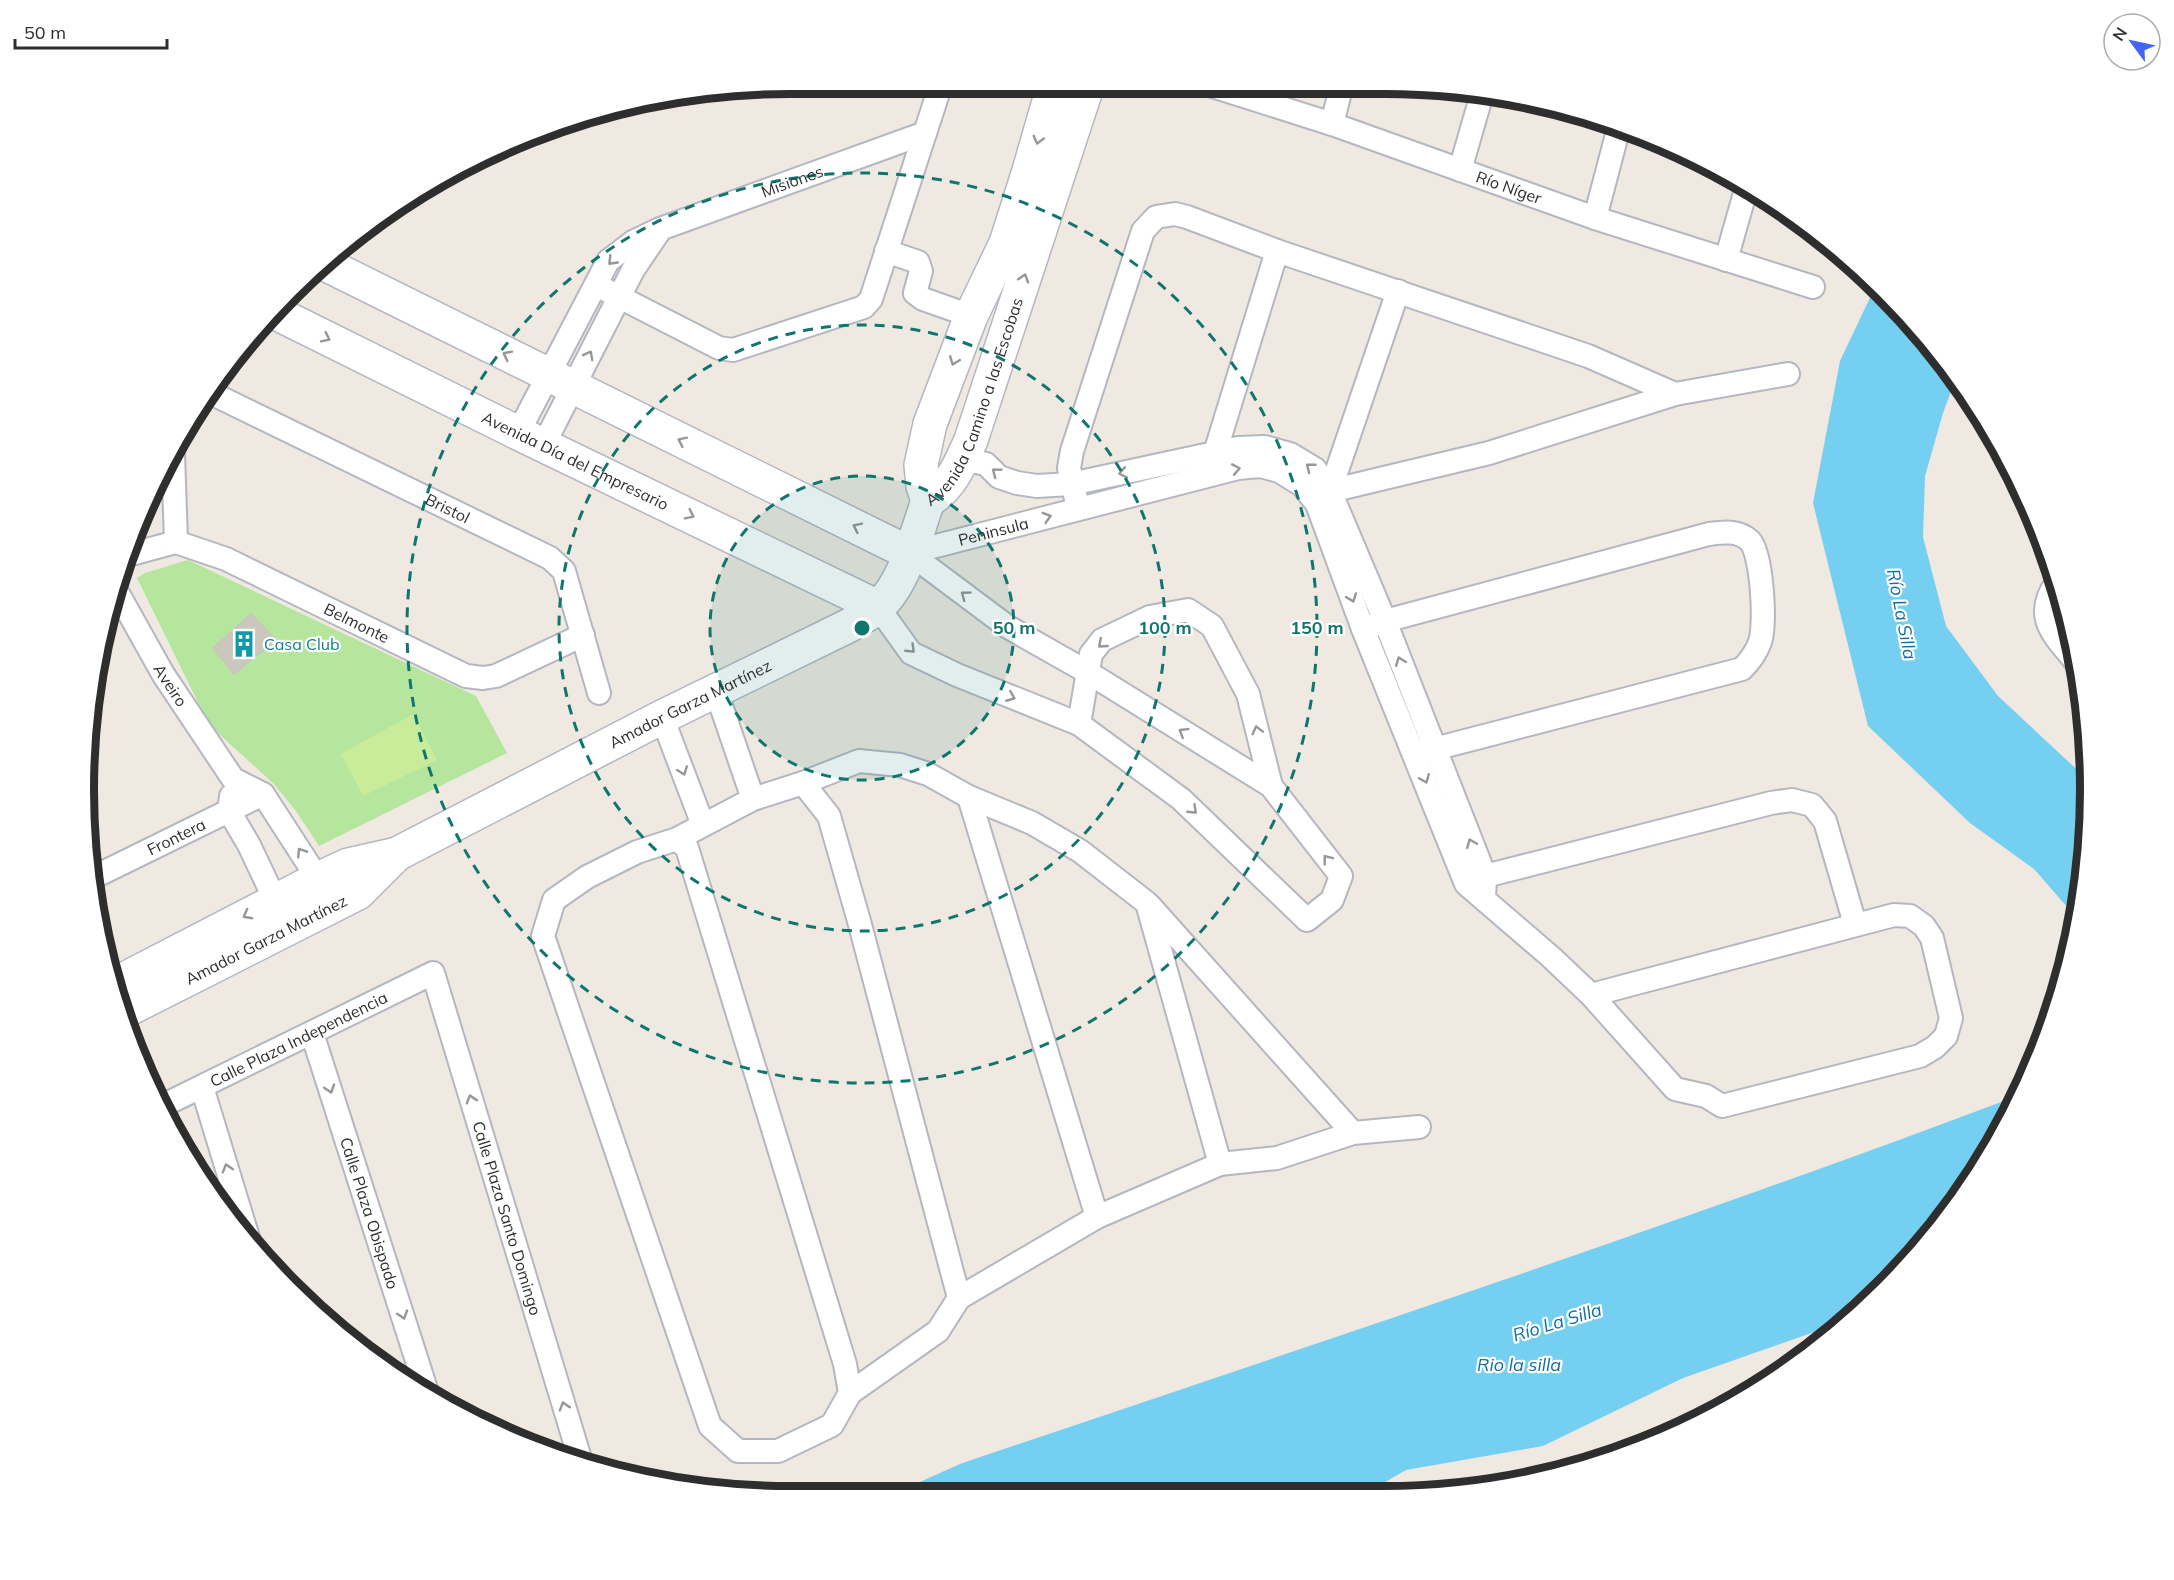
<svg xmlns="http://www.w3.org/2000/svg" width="2174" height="1580" font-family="Mulish,sans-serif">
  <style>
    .green { fill: #b6e59e }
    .pitch { fill: #c9ec9a }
    .water { fill: #75cff0 }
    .building { fill: #cbc7bf; stroke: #cbc5ba; stroke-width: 1.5 }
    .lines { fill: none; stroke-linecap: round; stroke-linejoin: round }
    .street-casing { stroke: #b4b7c1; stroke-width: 26 }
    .secondary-casing { stroke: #b4b7c1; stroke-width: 36 }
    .street { stroke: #fff; stroke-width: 22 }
    .secondary { stroke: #fff; stroke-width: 33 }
    .oneway { stroke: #969696 }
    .ring { fill: none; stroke: #0f766e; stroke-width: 3; stroke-dasharray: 10 8 }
    .labels { text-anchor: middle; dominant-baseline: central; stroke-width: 4.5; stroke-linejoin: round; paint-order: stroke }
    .street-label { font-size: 16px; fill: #2e2e2e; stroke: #fff }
    .culture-label { font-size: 16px; fill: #0d838f; stroke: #fff; text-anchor: start }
    .water-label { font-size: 18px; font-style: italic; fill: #0d6fa3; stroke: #fff }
    .rim { fill: none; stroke: #2e2e2e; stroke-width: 8 }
    .centre { fill: #0f766e; stroke: #fff; stroke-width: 3 }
    .ring-label { font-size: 18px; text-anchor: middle; font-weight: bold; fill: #0f766e; stroke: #fff; stroke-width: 4.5; stroke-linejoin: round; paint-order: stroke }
  </style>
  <rect width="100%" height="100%" fill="#efe9e1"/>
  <!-- green -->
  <polygon class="green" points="188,560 476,696 507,753 319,846 296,811 274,784 209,725 137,578 145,573"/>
  <!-- pitch -->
  <polygon class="pitch" points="413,714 437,760 363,796 341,754"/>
  <!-- water -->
  <g class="water">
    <polygon points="1876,285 1915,325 1955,381 1943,413 1925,476 1923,537 1946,626 1998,696 2087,779 2088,837 2075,916 2034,869 1970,823 1868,726 1813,503 1840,361"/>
    <path d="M2020,1095L1944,1220L1851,1319L1683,1378L1543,1446L1406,1470L1370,1491L893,1494L960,1464C1314,1344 1670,1227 2020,1095Z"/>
  </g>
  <!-- building -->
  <polygon class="building" points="251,614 276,640 234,674 213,648"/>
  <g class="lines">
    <defs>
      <g id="street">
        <path id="s1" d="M1206,84L1332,124L1595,218L1813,287"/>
        <polyline points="1332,124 1342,84"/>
        <polyline points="1460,170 1482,94"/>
        <polyline points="1595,218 1619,127"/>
        <polyline points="886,251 918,262 921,271 915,293 923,299 971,316"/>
        <polyline points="1726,260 1747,186"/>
        <polyline points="596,285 719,348 733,350 864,307 871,299 941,84"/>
        <path id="s2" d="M213,394L550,558L564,571L599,693"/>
        <path id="s3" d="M518,433L608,261L633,242L660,229L925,133"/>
        <polyline points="544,444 633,270 660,230"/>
        <polyline points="173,453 176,542"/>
        <polyline points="963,459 986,464 999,477 1017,483 1037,486 1071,484 1238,448 1265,447 1290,454 1315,469 1330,491 1385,621 1485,876 1484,899"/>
        <polyline points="1211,466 1277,251"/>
        <polyline points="1330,491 1398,291"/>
        <polyline points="1320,500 1330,491 1489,453 1675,394 1788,374"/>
        <polyline points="1078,508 1069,468 1072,451 1143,231 1156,217 1175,214 1187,217 1277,251 1588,356 1675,394"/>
        <path id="s4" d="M909,553L1238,468L1260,466L1279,471L1302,485L1317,504L1363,629L1466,884L1551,957L1591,995L1675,1089L1706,1096L1722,1106L1920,1056L1935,1047L1946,1036L1951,1018L1932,938L1924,926L1910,916L1894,915L1591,995"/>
        <path id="s5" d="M128,555L176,542L226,559L466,676L483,678L496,676L583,635"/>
        <path d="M2057,582C2032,617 2054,635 2076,662"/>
        <path id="s6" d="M115,588L163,674L233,779L263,794L318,879"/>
        <polyline points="878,607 911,653 957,675 1079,724 1181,799 1307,920 1332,900 1341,876 1271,786 1089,673 1008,627 909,553"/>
        <path d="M1363,629L1385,621L1709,534C1723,532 1739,530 1750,541C1762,554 1766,624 1760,642C1756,653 1750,661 1742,669L1415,754"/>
        <polyline points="716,691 753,799"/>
        <polyline points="662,717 703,825"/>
        <polyline points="1079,724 1091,654 1102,640 1150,617 1188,610 1212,626 1248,694 1271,786"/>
        <polyline points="803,783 859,761 900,765 928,774 969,797 1097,1217"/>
        <polyline points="231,796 229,811 249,845 275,900"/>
        <polyline points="969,797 1032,823 1080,851 1147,903 1220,1164"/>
        <polyline points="677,839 687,848 845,1364 850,1393 832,1425 778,1451 738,1451 710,1426 543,936 554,900 587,877 637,852 677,839 753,799 803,783 829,816 859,921 959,1298"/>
        <path id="s7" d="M90,879L263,794"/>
        <polyline points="1470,882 1485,876 1771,803 1792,800 1812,805 1825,821 1855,924"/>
        <polyline points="1150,906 1353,1133"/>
        <path id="s8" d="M312,1033L427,1392"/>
        <polyline points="202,1087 250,1244"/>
        <path id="s9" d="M162,1106L433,973L581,1462"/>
        <polyline points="850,1393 938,1331 959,1298 1097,1217 1220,1164 1277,1158 1353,1133 1419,1127"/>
      </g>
      <g id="secondary">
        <polyline points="327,265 909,553"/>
        <path id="s10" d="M274,312L518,433L878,607"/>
        <path id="s11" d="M928,501C951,487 960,465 971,440L1088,84"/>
        <polyline points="928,501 923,486 921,465 930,424 971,316 1006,243 1028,174 1054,84"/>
        <path id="s12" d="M117,983L318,879L348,865L397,854L662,717L850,625C859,619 870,614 878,607C905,584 916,534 928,501"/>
        <path id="s13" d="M125,1011L358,893L397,854"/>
      </g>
    </defs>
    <!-- street casing -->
    <use href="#street" class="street-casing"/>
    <!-- secondary casing -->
    <use href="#secondary" class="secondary-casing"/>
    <!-- street -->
    <use href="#street" class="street"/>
    <!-- secondary -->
    <use href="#secondary" class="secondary"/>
  </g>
  <!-- one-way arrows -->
  <defs><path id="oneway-chevron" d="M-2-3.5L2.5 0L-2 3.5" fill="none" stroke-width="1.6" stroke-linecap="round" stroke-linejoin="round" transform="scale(1.5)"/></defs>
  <g class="oneway">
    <use href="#oneway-chevron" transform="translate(1038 140) rotate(105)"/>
    <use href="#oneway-chevron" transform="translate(612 261) rotate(134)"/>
    <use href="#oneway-chevron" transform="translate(1024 278) rotate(-72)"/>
    <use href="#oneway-chevron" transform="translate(326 338) rotate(26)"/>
    <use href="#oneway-chevron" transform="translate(507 355) rotate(-153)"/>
    <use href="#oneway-chevron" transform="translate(589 355) rotate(-62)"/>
    <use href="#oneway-chevron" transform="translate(954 361) rotate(111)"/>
    <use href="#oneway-chevron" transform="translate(682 441) rotate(-154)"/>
    <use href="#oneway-chevron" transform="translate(1310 467) rotate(-142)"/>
    <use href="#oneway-chevron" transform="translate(1236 469) rotate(-11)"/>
    <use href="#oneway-chevron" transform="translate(996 472) rotate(-143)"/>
    <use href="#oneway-chevron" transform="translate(1123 473) rotate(168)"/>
    <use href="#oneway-chevron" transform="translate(690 515) rotate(26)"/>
    <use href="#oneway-chevron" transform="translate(1047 517) rotate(-16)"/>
    <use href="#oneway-chevron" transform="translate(857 527) rotate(-154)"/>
    <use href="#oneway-chevron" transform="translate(965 595) rotate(-143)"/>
    <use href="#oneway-chevron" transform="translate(1352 598) rotate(70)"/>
    <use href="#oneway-chevron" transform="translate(1102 644) rotate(139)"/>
    <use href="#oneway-chevron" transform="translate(911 649) rotate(44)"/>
    <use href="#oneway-chevron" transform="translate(1400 661) rotate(-111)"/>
    <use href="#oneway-chevron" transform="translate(1011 697) rotate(22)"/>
    <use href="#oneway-chevron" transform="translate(1257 730) rotate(-104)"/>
    <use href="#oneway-chevron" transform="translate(1183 732) rotate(-148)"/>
    <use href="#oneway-chevron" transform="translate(683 771) rotate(69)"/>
    <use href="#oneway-chevron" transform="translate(1425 779) rotate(68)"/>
    <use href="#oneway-chevron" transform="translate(1193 810) rotate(44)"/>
    <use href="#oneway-chevron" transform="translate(1471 843) rotate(-112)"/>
    <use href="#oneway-chevron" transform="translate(301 852) rotate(-123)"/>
    <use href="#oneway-chevron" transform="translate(1327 859) rotate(-128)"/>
    <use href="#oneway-chevron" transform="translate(247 915) rotate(152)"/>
    <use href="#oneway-chevron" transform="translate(330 1089) rotate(72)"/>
    <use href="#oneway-chevron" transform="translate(471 1099) rotate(-107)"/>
    <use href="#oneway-chevron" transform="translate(227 1168) rotate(-107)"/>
    <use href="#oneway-chevron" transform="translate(403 1315) rotate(72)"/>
    <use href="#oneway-chevron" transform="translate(564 1406) rotate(-107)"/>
  </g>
  <!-- distance rings -->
  <circle cx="862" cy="628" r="152" fill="#0f766e" fill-opacity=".12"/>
  <g class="ring">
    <circle cx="862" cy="628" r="152"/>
    <circle cx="862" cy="628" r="303"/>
    <circle cx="862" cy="628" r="455"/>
  </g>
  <!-- icons -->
  <defs>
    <symbol id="building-bare" viewBox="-9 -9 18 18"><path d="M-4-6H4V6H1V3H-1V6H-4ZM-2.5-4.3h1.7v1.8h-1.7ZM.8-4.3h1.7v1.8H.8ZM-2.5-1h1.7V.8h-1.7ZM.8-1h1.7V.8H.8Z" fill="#0f9aa8" stroke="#fff" stroke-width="2.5" paint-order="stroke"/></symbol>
  </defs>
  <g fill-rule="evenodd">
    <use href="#building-bare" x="225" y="625" width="38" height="38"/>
  </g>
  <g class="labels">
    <!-- street labels -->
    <g class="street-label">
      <text stroke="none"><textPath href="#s3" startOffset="396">Misiones</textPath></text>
      <text stroke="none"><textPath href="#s1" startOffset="320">Río Níger</textPath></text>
      <text stroke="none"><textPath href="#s11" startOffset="112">Avenida Camino a las Escobas</textPath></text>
      <text stroke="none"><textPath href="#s10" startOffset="336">Avenida Día del Empresario</textPath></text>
      <text stroke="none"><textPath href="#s2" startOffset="261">Bristol</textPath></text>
      <text stroke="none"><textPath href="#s4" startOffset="87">Peninsula</textPath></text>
      <text stroke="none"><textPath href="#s5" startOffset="248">Belmonte</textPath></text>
      <text stroke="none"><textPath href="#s6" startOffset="112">Aveiro</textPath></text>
      <text stroke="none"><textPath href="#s12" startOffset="639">Amador Garza Martínez</textPath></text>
      <text stroke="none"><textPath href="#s7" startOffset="96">Frontera</textPath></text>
      <text stroke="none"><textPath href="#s13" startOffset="158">Amador Garza Martínez</textPath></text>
      <text stroke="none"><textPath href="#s9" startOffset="152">Calle Plaza Independencia</textPath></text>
      <text stroke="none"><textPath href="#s8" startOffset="189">Calle Plaza Obispado</textPath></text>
      <text stroke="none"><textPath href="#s9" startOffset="558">Calle Plaza Santo Domingo</textPath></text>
    </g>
    <!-- culture labels -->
    <g class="culture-label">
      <text x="264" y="644">Casa Club</text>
    </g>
    <!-- water labels -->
    <g class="water-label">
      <text transform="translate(1902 614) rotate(79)">Río La Silla</text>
      <text transform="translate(1557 1322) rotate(-17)">Río La Silla</text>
      <text x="1519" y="1364">Rio la silla</text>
    </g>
  </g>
  <!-- crop -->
  <path d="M0 0H2174V1580H0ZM790 94H1384A696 696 0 0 1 2080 790V790A696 696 0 0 1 1384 1486H790A696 696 0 0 1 94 790V790A696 696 0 0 1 790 94Z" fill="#fff" fill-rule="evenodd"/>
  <path class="rim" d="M790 94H1384A696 696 0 0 1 2080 790V790A696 696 0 0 1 1384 1486H790A696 696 0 0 1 94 790V790A696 696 0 0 1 790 94Z"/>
  <circle cx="862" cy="628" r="9" class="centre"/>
  <g class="ring-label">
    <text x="1014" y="634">50 m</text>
    <text x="1165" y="634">100 m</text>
    <text x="1317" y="634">150 m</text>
  </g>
  <!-- north arrow -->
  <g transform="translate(2132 42) rotate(303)"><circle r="28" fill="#ffffff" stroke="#ababab" stroke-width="1.5"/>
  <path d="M0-4.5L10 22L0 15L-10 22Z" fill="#4264fb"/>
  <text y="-9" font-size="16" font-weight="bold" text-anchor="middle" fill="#2e2e2e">N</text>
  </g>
  <!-- scale -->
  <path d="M15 39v9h152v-9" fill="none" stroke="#2e2e2e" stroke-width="3"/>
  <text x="24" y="39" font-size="18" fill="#2e2e2e" stroke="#ffffff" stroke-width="4.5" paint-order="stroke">50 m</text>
</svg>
